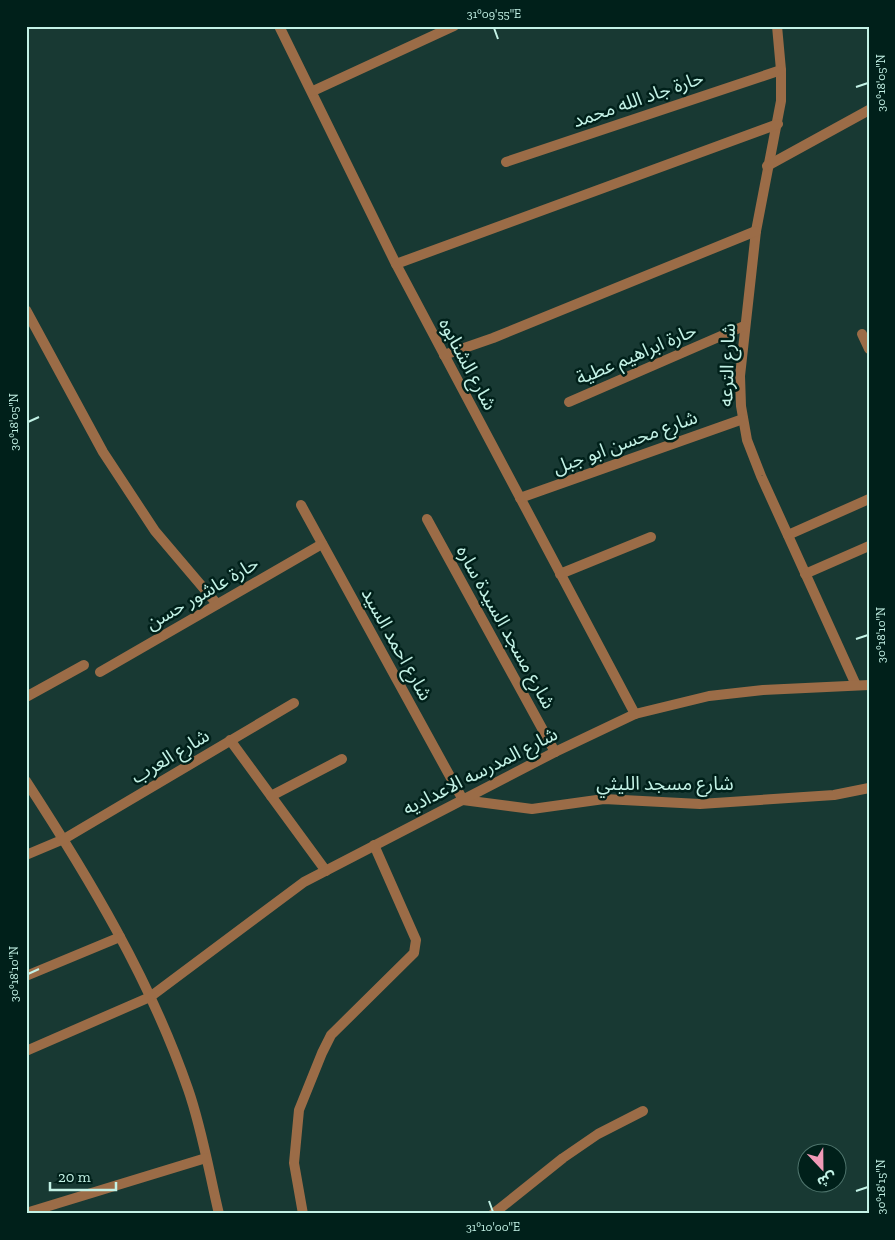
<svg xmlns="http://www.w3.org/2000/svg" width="895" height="1240" font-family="'Zilla Slab','Noto Sans Arabic',serif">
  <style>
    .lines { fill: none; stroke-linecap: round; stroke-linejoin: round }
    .street { stroke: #9b6c47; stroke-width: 10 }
    .ticks { fill: none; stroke: #c3f2e6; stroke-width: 2 }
    .labels { text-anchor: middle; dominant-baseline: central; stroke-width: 5; stroke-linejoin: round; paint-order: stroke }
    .street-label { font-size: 19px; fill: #c3f2e6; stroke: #00201a }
    .neatline { fill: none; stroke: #c3f2e6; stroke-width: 2 }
    .ticks-label { font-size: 12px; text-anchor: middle; fill: #c3f2e6 }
  </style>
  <rect width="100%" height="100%" fill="#183933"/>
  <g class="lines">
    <!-- street -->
    <g class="street">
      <polyline points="279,26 396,264 635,714"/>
      <polyline points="777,26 781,70 781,101 756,231 740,376 741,406 747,440 761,476 856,685"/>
      <polyline points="313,91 454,26"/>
      <polyline points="506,162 781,70"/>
      <polyline points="767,166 869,110"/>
      <polyline points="396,264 778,124"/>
      <polyline points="26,310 103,452 155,531 217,604"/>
      <polyline points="862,334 869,349"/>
      <polyline points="444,355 493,338 756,231"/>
      <polyline points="569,402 744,326"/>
      <polyline points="520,498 743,419"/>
      <polyline points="301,505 463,800 532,809 604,799 700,804 834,795 869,788"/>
      <polyline points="427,519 555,752"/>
      <polyline points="788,535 869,499"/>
      <polyline points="560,574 651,537"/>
      <polyline points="805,574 869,546"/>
      <polyline points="100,672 322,544"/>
      <polyline points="26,697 84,665"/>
      <polyline points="230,740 326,871"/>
      <path d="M26,781C89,878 150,979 188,1089C202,1129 209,1172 219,1214"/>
      <polyline points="271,796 342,759"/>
      <polyline points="26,855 64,839 294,703"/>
      <polyline points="26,976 120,937"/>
      <polyline points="26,1051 150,997 304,882 555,752 635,714 709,696 763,690 869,685"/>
      <polyline points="26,1213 206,1158"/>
      <polyline points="303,1214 294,1163 299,1110 322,1053 331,1035 414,953 416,940 374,845"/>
      <polyline points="493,1214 563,1158 598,1134 643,1111"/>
    </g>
  </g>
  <!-- ticks -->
  <path class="ticks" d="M494,28L498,39M856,87L868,83M28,422L39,417M856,639L868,635M28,974L39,969M856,1191L868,1187M489,1201L493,1212"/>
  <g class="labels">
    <!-- street labels -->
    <g class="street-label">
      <text transform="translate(638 99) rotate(-19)">حارة جاد الله محمد</text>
      <text transform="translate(636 354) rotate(-23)">حارة ابراهيم عطية</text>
      <text transform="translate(468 364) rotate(62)">شارع الشنابوه</text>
      <text transform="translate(727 365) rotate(-88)">شارع الترعه</text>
      <text transform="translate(625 442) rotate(-20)">شارع محسن ابو جبل</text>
      <text transform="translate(202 593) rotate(-30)">حارة عاشور حسن</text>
      <text transform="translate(506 627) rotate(61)">شارع مسجد السيدة ساره</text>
      <text transform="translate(397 644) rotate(61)">شارع احمد السيد</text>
      <text transform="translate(170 756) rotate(-31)">شارع العرب</text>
      <text transform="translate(480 771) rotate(-27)">شارع المدرسه الاعداديه</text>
      <text x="665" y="783">شارع مسجد الليثي</text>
    </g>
  </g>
  <!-- border -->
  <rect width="895" height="1240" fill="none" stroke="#00201a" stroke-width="55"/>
  <!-- north arrow -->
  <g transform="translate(822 1168) rotate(158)"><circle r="24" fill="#00201a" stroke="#4e746c"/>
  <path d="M0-4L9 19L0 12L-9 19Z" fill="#f09ab7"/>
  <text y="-8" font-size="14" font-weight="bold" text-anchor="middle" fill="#c3f2e6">ش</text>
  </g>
  <!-- scale -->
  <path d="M50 1182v8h66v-8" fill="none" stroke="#c3f2e6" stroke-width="2.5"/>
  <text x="58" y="1182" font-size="15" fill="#c3f2e6" stroke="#00201a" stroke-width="4" paint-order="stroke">20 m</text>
  <rect x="28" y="28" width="840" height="1184" class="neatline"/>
  <g class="ticks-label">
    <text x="494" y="18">31°09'55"E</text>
    <text transform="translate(881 83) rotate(-90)" y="4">30°18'05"N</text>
    <text transform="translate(14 422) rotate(-90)" y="4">30°18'05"N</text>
    <text transform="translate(881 635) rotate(-90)" y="4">30°18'10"N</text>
    <text transform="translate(14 974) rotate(-90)" y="4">30°18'10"N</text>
    <text transform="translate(881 1187) rotate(-90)" y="4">30°18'15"N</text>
    <text x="493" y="1231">31°10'00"E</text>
  </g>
</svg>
